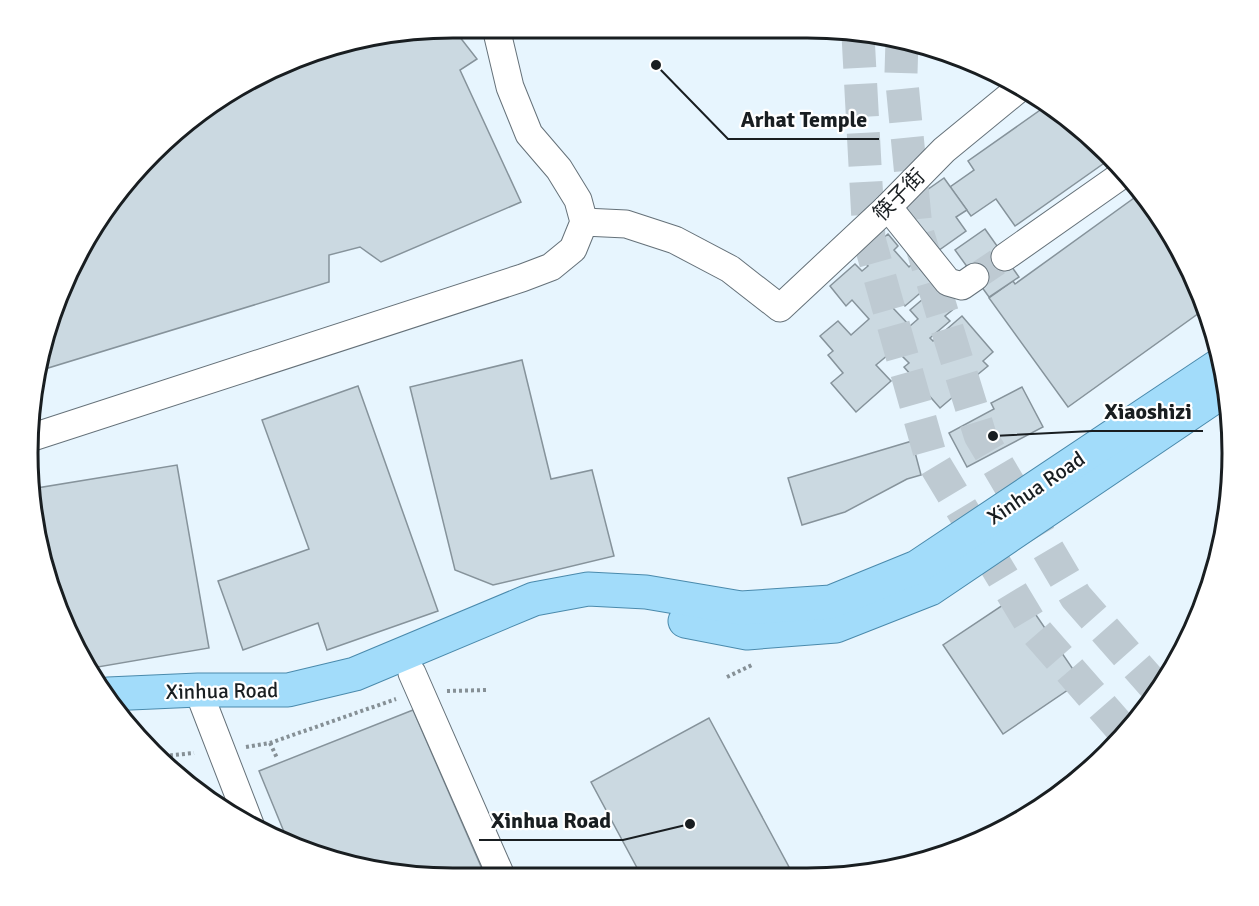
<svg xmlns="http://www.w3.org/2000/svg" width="1259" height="906" font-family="Signika,'Noto Sans SC',sans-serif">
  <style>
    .building { fill: #cbd9e1; stroke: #86939b; stroke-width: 1.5 }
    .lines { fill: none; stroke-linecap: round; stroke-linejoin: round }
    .minor-tunnel { stroke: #becad2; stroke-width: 27; stroke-dasharray: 27 14; stroke-linecap: butt }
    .major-tunnel { stroke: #becad2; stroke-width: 33; stroke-dasharray: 33 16; stroke-linecap: butt }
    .minor-casing { stroke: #657179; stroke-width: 29 }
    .major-casing { stroke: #4a8aac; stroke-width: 35 }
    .path { stroke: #869096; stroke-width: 4; stroke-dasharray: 3 3; stroke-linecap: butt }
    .minor { stroke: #fff; stroke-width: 27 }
    .major { stroke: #a2dcfa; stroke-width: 33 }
    .labels { text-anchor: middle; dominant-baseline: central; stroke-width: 4.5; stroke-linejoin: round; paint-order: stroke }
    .street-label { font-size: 21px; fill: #191e21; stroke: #fff }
    .rim { fill: none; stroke: #191e21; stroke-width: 3 }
    .leader { fill: none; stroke: #191e21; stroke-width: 2 }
    .callout-dot { fill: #191e21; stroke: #fff; stroke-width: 2 }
    .callout-label { font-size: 22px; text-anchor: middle; font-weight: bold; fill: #191e21; stroke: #fff; stroke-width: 4.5; stroke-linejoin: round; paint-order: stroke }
  </style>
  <rect width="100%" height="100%" fill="#e7f5fe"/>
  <!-- building -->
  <g class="building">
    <polygon points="452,27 477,59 460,70 521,202 381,262 360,247 329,255 329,282 35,372 71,265 132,172 217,99 342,42"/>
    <polygon points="1046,106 1110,159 1015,226 996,199 971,216 950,187 974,170 968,161"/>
    <polygon points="944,178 967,210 956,217 966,231 935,253 903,207"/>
    <polygon points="1141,193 1175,240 1206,308 1068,407 989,298 1013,281 1015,284"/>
    <polygon points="985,229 1019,277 989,297 955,250"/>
    <polygon points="888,234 898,246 894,250 909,267 914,262 932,283 905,306 901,301 893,308 910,326 918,319 910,310 937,287 955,308 945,316 950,321 930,338 933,341 962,316 993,352 983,361 988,366 971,380 967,375 962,379 967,385 940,408 904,367 909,363 895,349 876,365 891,381 856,412 831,383 843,373 828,355 833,351 820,336 838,321 851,335 869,319 852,300 846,306 830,286 855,264 862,271 868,266 861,257"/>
    <polygon points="522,360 551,479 592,470 614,556 493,585 455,570 410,387"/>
    <polygon points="358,386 438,611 327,650 318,623 243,650 218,581 309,549 262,420"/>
    <polygon points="1022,387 1043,427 967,467 949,433 994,409 991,403"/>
    <polygon points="912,441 921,475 907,479 845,512 802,525 788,478"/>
    <polygon points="177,465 209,648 92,668 60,616 33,516 31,489"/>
    <polygon points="1021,593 1081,681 1003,734 943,645"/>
    <polygon points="413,710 486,878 425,878 343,865 289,844 259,771"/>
    <polygon points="709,718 789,867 772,876 642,877 591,782"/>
    <polygon points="1107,744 1110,748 1083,776 1077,768"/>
    <polygon points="1077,768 1083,776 996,834 995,832"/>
  </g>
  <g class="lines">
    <!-- minor-tunnel -->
    <polyline class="minor-tunnel" points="975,277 1005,257"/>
    <!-- major-tunnel -->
    <g class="major-tunnel">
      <polyline points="858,35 869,239 931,458 1034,629 1125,733"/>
      <polyline points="902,40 901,73 916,228 980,435 1076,597 1158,690"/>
    </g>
    <defs>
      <g id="minor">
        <polyline points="888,207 948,282 962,286 975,277"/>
        <polyline points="584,222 626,224 675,240 730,269 780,308 888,207 944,150 1022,86"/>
        <polyline points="1005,257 1126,172"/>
        <polyline points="33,437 522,278 551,267 573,249 584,222 578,200 559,169 529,134 510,87 496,28"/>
        <polyline points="412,673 502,878"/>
        <polyline points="198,690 251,827"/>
      </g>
      <g id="major">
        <polyline points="685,621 747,633 836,626 930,589 1226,389"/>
        <polyline points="108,694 198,690 288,690 355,674 534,599 588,589 646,592 741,608 831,602 917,567 1221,364"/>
      </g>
    </defs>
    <!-- minor casing -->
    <use href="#minor" class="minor-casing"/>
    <!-- major casing -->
    <use href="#major" class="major-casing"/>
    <!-- path -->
    <g class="path">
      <polyline points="727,677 752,665"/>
      <polyline points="447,691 488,690"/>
      <polyline points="270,743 277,758"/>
      <polyline points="246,747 270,743 396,699"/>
      <polyline points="164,756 194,753"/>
    </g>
    <!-- minor -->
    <use href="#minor" class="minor"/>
    <!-- major -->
    <use href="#major" class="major"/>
  </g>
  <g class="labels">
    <!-- street labels -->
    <g class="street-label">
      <text transform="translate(899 195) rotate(-45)">筷子街</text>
      <text transform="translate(1036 488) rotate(-34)">Xinhua Road</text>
      <text transform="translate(222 691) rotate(-1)">Xinhua Road</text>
    </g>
  </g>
  <!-- crop -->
  <path d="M0 0H1259V906H0ZM453 38H807A415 415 0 0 1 1222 453V453A415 415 0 0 1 807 868H453A415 415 0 0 1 38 453V453A415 415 0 0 1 453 38Z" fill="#fff" fill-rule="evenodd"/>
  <path class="rim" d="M453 38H807A415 415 0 0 1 1222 453V453A415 415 0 0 1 807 868H453A415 415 0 0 1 38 453V453A415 415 0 0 1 453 38Z"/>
  <!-- callouts -->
  <path class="leader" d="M656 65L728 139H879M993 436L1092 431H1203M690 824L623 840H479"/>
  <g class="callout-dot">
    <circle cx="656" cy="65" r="6"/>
    <circle cx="993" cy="436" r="6"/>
    <circle cx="690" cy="824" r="6"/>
  </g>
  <g class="callout-label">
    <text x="804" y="127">Arhat Temple</text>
    <text x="1148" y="419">Xiaoshizi</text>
    <text x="551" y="828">Xinhua Road</text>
  </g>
</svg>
